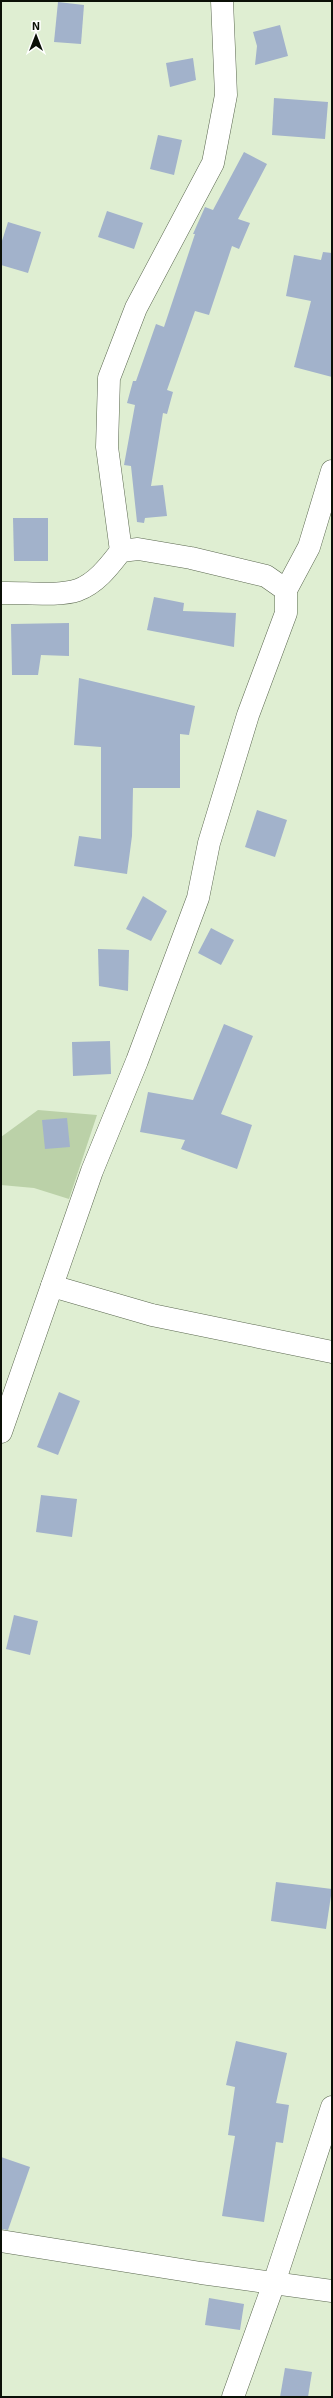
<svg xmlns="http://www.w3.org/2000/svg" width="333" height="2398" font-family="'Exo 2',sans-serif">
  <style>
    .green { fill: #bbd1a8 }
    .building { fill: #a2b2cb }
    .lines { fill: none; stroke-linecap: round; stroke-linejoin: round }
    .minor-casing { stroke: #5b6850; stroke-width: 23 }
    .minor { stroke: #fff; stroke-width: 22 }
  </style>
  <rect width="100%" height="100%" fill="#dfeed2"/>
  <!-- green -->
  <polygon class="green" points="38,1110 97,1115 69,1199 34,1188 1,1185 1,1137"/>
  <!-- building -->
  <g class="building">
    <polygon points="58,2 84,5 81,44 54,42"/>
    <polygon points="280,25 288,56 255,65 257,46 253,32"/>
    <polygon points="193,58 196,80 170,87 166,63"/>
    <polygon points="274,98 328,102 325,139 272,135"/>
    <polygon points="158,135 182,140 174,175 150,169"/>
    <polygon points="244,152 267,164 238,219 250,223 239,249 232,246 209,315 195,311 167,390 173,392 167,414 163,413 151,486 163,485 167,516 145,518 144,523 137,522 131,466 124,465 135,405 127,403 133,381 136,381 156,324 164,327 195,234 193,234 205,207 213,210"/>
    <polygon points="107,211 143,223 134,249 98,237"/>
    <polygon points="8,222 41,232 28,273 1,265 1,244"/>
    <polygon points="323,252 332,253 332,377 294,367 311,301 286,296 294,255 321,260"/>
    <polygon points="13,518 48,518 48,561 14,561"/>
    <polygon points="154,597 184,603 183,611 236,613 234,647 147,630"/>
    <polygon points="69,623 69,656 41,655 38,675 12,675 11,624"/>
    <polygon points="79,678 195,706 189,735 180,734 180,788 133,788 132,836 127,874 74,866 79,836 101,839 101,747 74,745"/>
    <polygon points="257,810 287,820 275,857 245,847"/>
    <polygon points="143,896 167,911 151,941 126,929"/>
    <polygon points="211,928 234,940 221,965 198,953"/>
    <polygon points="98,949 129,950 128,991 99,986"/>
    <polygon points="224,1024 253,1036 221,1114 252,1125 237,1169 181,1149 185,1140 140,1132 148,1092 193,1100"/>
    <polygon points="110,1041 111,1074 73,1076 72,1042"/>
    <polygon points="67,1118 70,1147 45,1149 42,1120"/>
    <polygon points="59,1392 80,1401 58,1455 37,1447"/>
    <polygon points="41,1495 77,1499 72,1537 36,1532"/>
    <polygon points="14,1615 38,1621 30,1655 6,1649"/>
    <polygon points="276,1882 332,1889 326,1929 271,1921"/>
    <polygon points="236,2041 287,2053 276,2103 289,2105 283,2143 276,2142 264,2222 222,2216 235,2136 228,2135 235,2087 226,2085"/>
    <polygon points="1,2157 30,2167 8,2230 1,2229"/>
    <polygon points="209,2298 244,2304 240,2330 205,2325"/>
    <polygon points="285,2368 312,2372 308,2397 280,2397"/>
  </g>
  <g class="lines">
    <defs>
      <g id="minor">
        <polyline points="121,551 107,447 109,378 136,308 213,163 226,95 222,1"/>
        <path d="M1,593C24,592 57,597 78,590C97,583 110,565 121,551L138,549L191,558L266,576L286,590"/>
        <polyline points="52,1286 152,1315 332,1352"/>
        <polyline points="1,1432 92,1171 137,1061 198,898 209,843 248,715 286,613 286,590 309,547 332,471"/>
        <polyline points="1,2241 201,2273 332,2291"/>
        <polyline points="233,2397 274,2283 332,2107"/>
      </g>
    </defs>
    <!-- minor casing -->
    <use href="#minor" class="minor-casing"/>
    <!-- minor -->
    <use href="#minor" class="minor"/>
  </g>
  <!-- border -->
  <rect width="333" height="2398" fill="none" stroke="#0b1007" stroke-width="4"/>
  <!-- north arrow -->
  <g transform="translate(36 36)" stroke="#ffffff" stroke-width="3" paint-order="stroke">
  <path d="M0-3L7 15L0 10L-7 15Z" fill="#0b1007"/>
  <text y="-6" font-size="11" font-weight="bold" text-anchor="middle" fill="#0b1007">N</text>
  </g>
</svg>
